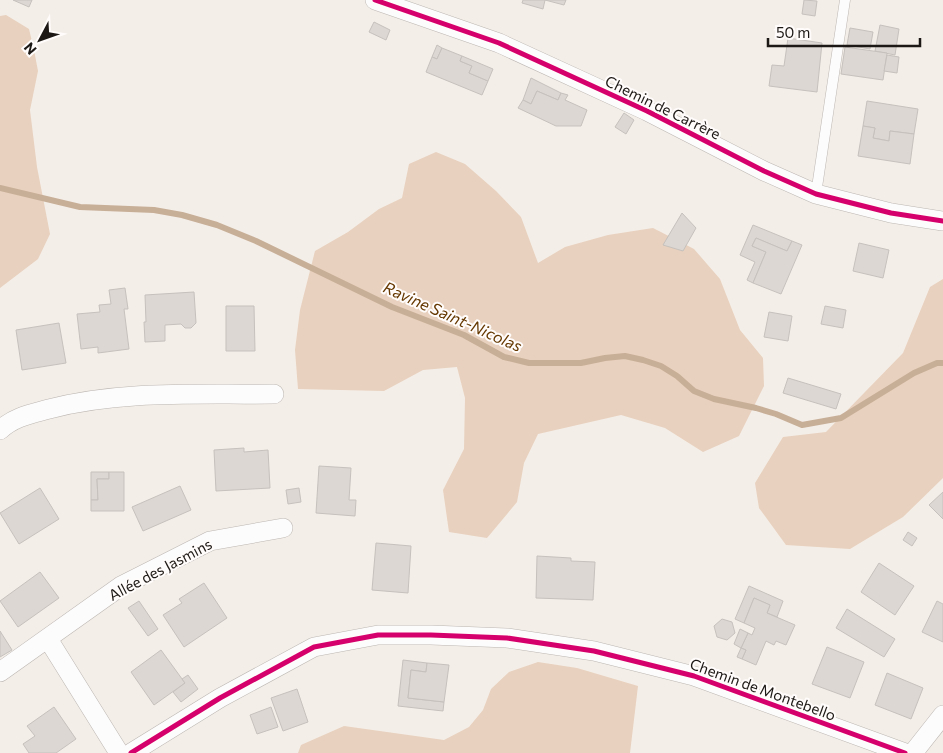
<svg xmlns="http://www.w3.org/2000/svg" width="943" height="753" font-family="Commissioner,sans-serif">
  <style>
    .forest { fill: #e8d1be }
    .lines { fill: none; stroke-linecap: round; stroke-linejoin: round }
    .stream { stroke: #c7ae97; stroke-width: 6 }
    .building { fill: #dcd7d2; stroke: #c6c1bd }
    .service-casing { stroke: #bbb6b2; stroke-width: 11 }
    .minor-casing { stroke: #bbb6b2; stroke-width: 20 }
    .service { stroke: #fdfcfc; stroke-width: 10 }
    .minor { stroke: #fdfcfc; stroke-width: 19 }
    .cycleway-casing { stroke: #fffcfb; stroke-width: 8 }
    .cycleway { stroke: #d6006c; stroke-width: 5 }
    .labels { text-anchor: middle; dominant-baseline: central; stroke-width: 4; stroke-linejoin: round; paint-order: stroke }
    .street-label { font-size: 15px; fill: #1c1815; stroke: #fffcfb }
    .water-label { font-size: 16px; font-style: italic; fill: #653800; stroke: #fffcfb }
  </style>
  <rect width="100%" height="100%" fill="#f4eee8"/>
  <!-- forest -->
  <g class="forest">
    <polygon points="6,15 29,29 34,50 38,71 30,110 37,167 50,234 38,259 0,288 0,16"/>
    <polygon points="436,152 465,164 496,191 521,217 538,263 565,247 608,235 653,228 694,249 720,279 740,330 763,358 764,386 739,436 703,452 665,428 621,415 538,434 524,463 517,502 487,538 449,532 443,490 464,449 465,398 457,367 423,370 384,391 298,389 295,350 300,310 315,251 348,232 379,209 402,198 409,164"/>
    <polygon points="943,279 943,478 903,517 850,549 786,545 759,508 755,483 783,437 826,432 903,353 930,287"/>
    <polygon points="538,662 577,668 638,686 630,753 298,753 301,745 344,726 444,740 469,727 483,710 491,689 509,672"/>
  </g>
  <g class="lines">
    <!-- stream -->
    <polyline class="stream" points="0,188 80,207 154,210 182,215 217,225 256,241 392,307 464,335 504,357 529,363 581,363 605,358 625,356 643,360 661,366 677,376 694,391 714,399 756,408 776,414 802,425 841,418 914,373 937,363 943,363"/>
  </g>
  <!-- building -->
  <g class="building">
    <polygon points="13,0 32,0 29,7"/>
    <polygon points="523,0 545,0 543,9 522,3"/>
    <polygon points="545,0 566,0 564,5"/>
    <polygon points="804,0 817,1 815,16 802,14"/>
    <polygon points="374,22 390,30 386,40 369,32"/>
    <polygon points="880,25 899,29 895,55 875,51"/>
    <polygon points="850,28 873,32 870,49 847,45"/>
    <polygon points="788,38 822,43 817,92 769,86 772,65 784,66"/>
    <polygon points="437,45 442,48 437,59 432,57"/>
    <polygon points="845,47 887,53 883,80 841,74"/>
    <polygon points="442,48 462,56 460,61 472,66 469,73 488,81 482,95 426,72 432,57 437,59"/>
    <polygon points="887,55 899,57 897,73 884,71"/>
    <polygon points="462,56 493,69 488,81 469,73 472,66 460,61"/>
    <polygon points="531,78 561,93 558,100 537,91 531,104 523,100"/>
    <polygon points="537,91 558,100 561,93 568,95 565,100 587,110 581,126 556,126 518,108 523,100 531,104"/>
    <polygon points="867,101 918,109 914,134 890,131 889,141 873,138 875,128 863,126"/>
    <polygon points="624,113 634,120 626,134 615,127"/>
    <polygon points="863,126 875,128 873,138 889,141 890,131 914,134 910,164 858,156"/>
    <polygon points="682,213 696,228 683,251 663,245"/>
    <polygon points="753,225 792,241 787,251 756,238 752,246 766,252 753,283 747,280 755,262 740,255"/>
    <polygon points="756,238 787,251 792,241 802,245 781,294 753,283 766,252 752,246"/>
    <polygon points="859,243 889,250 883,278 853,271"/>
    <polygon points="125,288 128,309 124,309 129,349 98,353 98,347 81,349 77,314 100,312 99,305 111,304 109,290"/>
    <polygon points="194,292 196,323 191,328 185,328 181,324 165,325 165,341 145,342 144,322 146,322 145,295"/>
    <polygon points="226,306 254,306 255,351 226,351"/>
    <polygon points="825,306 846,310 843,328 821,324"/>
    <polygon points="769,312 792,316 788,341 764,337"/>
    <polygon points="59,323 66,363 22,370 16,330"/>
    <polygon points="788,378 841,394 836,409 783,393"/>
    <polygon points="244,448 244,452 268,450 270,488 216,491 214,450"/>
    <polygon points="319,466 351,468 349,500 356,500 355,516 316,513"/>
    <polygon points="91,472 109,472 109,479 97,479 98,500 91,500"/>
    <polygon points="109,472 124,472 124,511 91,511 91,500 98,500 97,479 109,479"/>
    <polygon points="180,486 191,510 143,531 132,507"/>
    <polygon points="40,488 59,519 19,544 0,513"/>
    <polygon points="299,488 301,502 288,504 286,490"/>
    <polygon points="943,492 943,519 929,505"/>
    <polygon points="908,532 917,538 912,546 903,540"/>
    <polygon points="376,543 411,546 408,593 372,590"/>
    <polygon points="537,556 571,558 571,561 595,562 593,600 536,598"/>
    <polygon points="879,563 914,586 895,615 861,592"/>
    <polygon points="40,572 59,598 18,627 0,601"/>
    <polygon points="204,583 227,618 184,647 163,615 182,603 179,599"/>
    <polygon points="749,586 783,601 777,617 767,613 770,605 754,598 744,623 735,619"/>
    <polygon points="754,598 770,605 767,613 795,625 786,645 776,641 774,645 766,641 756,665 742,659 746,650 741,648 748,633 752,635 755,628 744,623"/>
    <polygon points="139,601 158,629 148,636 128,608"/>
    <polygon points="937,601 943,604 943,642 922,632"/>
    <polygon points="847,609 895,639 884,657 836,628"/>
    <polygon points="722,619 732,622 735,633 727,640 717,637 714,626"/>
    <polygon points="740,629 748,633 741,648 734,644"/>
    <polygon points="0,631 12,650 0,657"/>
    <polygon points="827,647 864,662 850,698 812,684"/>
    <polygon points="741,648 746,650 742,659 737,657"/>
    <polygon points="161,650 185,683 154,705 131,672"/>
    <polygon points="403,660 427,663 426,672 411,670 408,698 444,702 443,711 398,706"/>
    <polygon points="427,663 449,665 444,702 408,698 411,670 426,672"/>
    <polygon points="887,673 923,688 911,719 875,705"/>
    <polygon points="188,675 198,689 181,702 173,692 185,683 182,679"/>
    <polygon points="297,689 308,722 283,731 271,698"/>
    <polygon points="54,707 76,739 56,753 29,753 23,744 35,736 27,726"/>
    <polygon points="271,707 278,727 257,734 250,715"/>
  </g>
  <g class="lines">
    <defs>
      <polyline id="service" points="816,194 845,0"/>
      <g id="minor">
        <polyline points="375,0 499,43 647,111 764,171 816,194 891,213 943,221"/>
        <path d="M0,430C14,417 31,414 49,409C122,390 199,395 274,394"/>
        <polyline points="48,639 119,753"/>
        <polyline points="0,672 121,586 210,541 283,528"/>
        <polyline points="131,753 220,698 314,647 378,635 431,635 507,638 594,651 694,676 905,753"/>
        <polyline points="913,753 943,715"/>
      </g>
    </defs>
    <!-- service casing -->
    <use href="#service" class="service-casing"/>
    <!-- minor casing -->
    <use href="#minor" class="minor-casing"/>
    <!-- service -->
    <use href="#service" class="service"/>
    <!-- minor -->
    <use href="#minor" class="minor"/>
    <defs>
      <g id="cycleway">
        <polyline points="375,0 499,43 647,111 764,171 816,194 891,213 943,221"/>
        <polyline points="131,753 220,698 314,647 378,635 431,635 507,638 594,651 694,676 905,753"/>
      </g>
    </defs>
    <!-- cycleway casing -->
    <use href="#cycleway" class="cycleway-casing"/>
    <!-- cycleway -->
    <use href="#cycleway" class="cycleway"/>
  </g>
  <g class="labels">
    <!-- street labels -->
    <g class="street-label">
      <text transform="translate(663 107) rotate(26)">Chemin de Carrère</text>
      <text transform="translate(160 569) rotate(-28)">Allée des Jasmins</text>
      <text transform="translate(763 689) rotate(20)">Chemin de Montebello</text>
    </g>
    <!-- water labels -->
    <g class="water-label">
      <text transform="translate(453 316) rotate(24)">Ravine Saint-Nicolas</text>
    </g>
  </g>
  <!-- north arrow -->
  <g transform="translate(40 40) rotate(229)" stroke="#fffcfb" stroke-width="4" paint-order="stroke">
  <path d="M0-4L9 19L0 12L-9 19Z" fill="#1c1815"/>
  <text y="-8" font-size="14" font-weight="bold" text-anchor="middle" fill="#1c1815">N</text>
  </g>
  <!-- scale -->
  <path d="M768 38v8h152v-8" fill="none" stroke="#1c1815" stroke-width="2.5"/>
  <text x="776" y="38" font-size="15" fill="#1c1815" stroke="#fffcfb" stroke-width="4" paint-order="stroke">50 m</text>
</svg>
